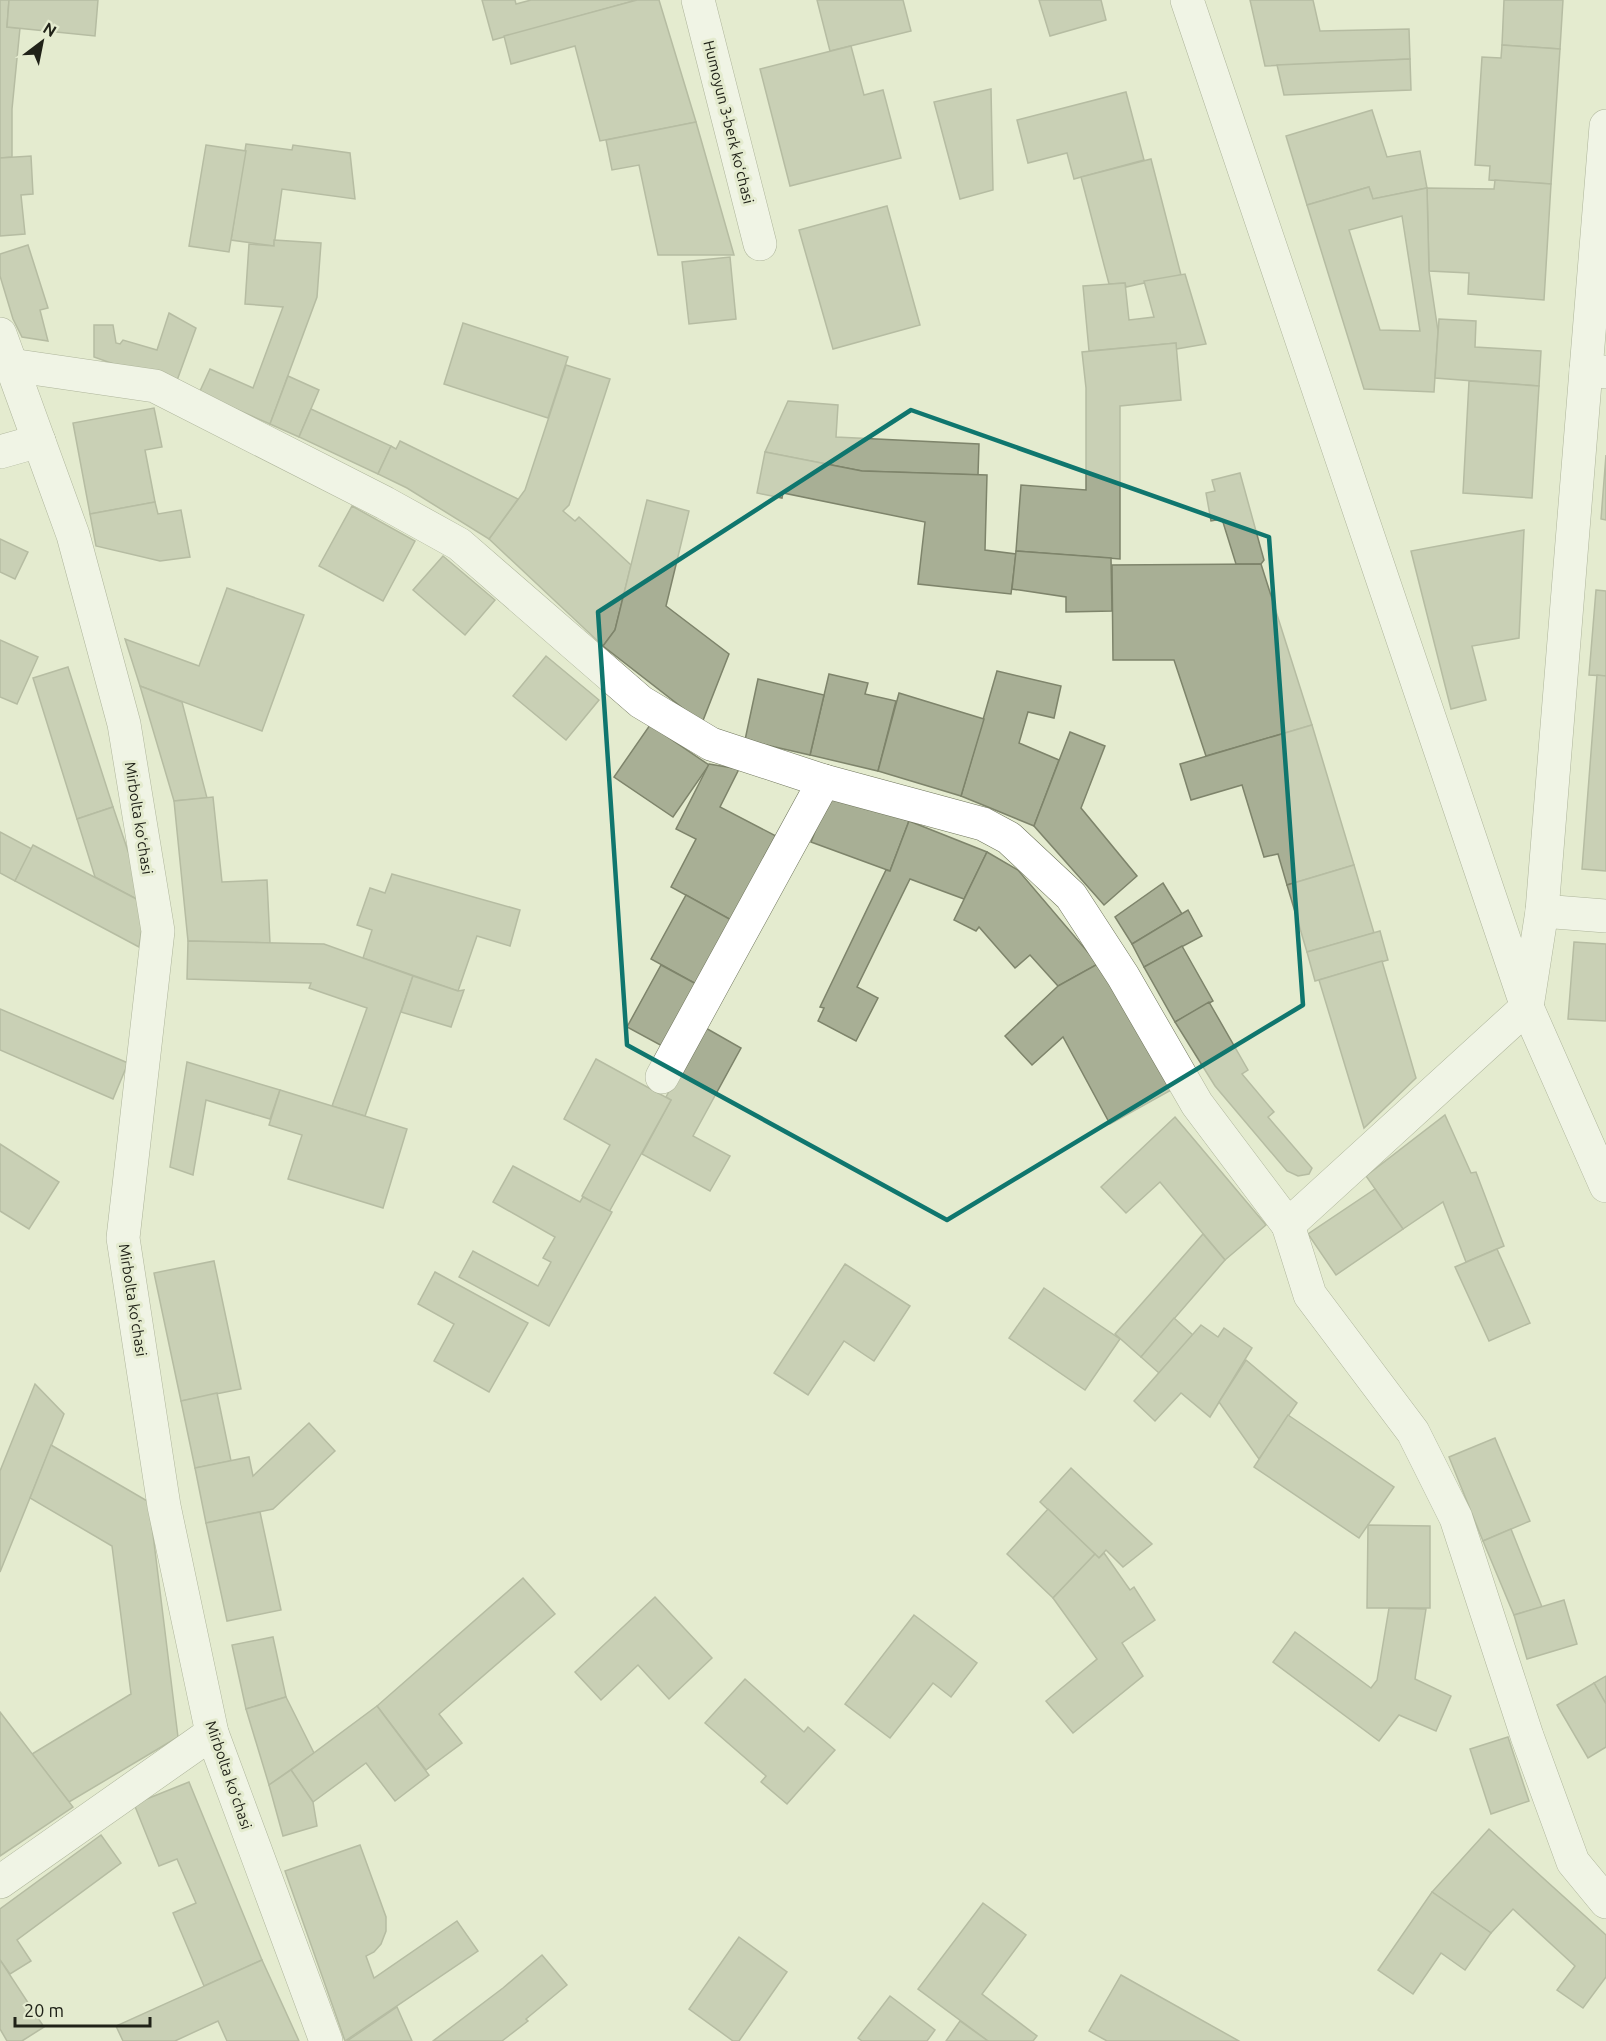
<svg xmlns="http://www.w3.org/2000/svg" width="1606" height="2041" font-family="Ubuntu,sans-serif">
  <style>
    .building { fill: #a8af95; stroke: #7e846b; stroke-width: 1.5; fill-rule: evenodd }
    .lines { fill: none; stroke-linecap: round; stroke-linejoin: round }
    .minor-casing { stroke: #6e745b; stroke-width: 34 }
    .minor { stroke: #fff; stroke-width: 33 }
    .marked { fill: none; stroke: #0f766e; stroke-width: 4.5; stroke-linejoin: round }
    .labels { text-anchor: middle; dominant-baseline: central; stroke-width: 6; stroke-linejoin: round; paint-order: stroke }
    .street-label { font-size: 15px; fill: #202218; stroke: #e4ebcf }
  </style>
  <rect width="100%" height="100%" fill="#e4ebcf"/>
  <!-- building -->
  <g class="building">
    <polygon points="0,0 9,0 7,27 20,28 12,109 12,157 0,158"/>
    <polygon points="9,0 98,0 95,36 7,27"/>
    <polygon points="482,0 515,0 516,4 531,0 637,0 493,40"/>
    <polygon points="637,0 659,0 696,122 600,141 575,46 511,64 504,36"/>
    <polygon points="817,0 903,0 911,31 830,51"/>
    <polygon points="1039,0 1101,0 1106,20 1050,36"/>
    <polygon points="1250,0 1313,0 1320,31 1409,29 1410,59 1265,66"/>
    <polygon points="1504,0 1563,0 1560,49 1502,45"/>
    <polygon points="1502,45 1560,49 1551,184 1489,180 1490,166 1475,165 1482,57 1501,58"/>
    <polygon points="851,46 864,95 883,90 901,158 790,186 760,69"/>
    <polygon points="1410,59 1411,90 1284,95 1277,65"/>
    <polygon points="991,89 993,190 960,199 934,102"/>
    <polygon points="1126,92 1144,160 1074,179 1067,153 1028,163 1017,120"/>
    <polygon points="1372,110 1387,157 1420,151 1427,188 1373,199 1369,187 1307,205 1286,136"/>
    <polygon points="696,122 734,255 658,255 639,165 612,170 606,140"/>
    <polygon points="246,144 292,150 293,145 350,153 355,199 282,189 274,246 231,240"/>
    <polygon points="206,145 246,151 229,252 189,246"/>
    <polygon points="31,156 33,194 21,195 25,234 0,236 0,158"/>
    <polygon points="1151,159 1181,275 1126,287 1125,283 1109,284 1081,177"/>
    <polygon points="1495,180 1551,184 1544,300 1468,294 1469,273 1429,271 1427,188 1494,189"/>
    <path d="M1369,187L1373,199L1427,188L1429,271L1438,331L1434,392L1364,389L1307,205ZM1402,216L1420,331L1380,330L1349,230Z"/>
    <polygon points="887,206 920,325 833,349 799,230"/>
    <polygon points="274,240 321,243 317,297 270,424 199,393 210,369 253,388 283,307 245,304 249,244 274,246"/>
    <polygon points="28,245 48,308 40,310 48,341 22,337 13,319 0,276 0,254"/>
    <polygon points="730,257 736,319 689,324 682,262"/>
    <polygon points="1185,274 1206,344 1176,349 1176,343 1089,351 1083,286 1125,283 1129,320 1154,317 1144,281"/>
    <polygon points="169,313 196,328 175,386 94,357 94,325 113,325 116,343 120,344 123,340 157,350"/>
    <polygon points="1439,319 1476,321 1475,347 1541,351 1539,386 1435,378"/>
    <polygon points="463,323 568,357 548,418 444,384"/>
    <polygon points="1176,343 1181,400 1120,406 1120,559 1016,551 1021,485 1086,490 1086,388 1082,352"/>
    <polygon points="566,365 610,379 569,505 563,511 575,521 579,517 631,565 615,630 603,646 489,539 525,490"/>
    <polygon points="288,376 319,390 299,437 270,424"/>
    <polygon points="1469,381 1539,386 1532,498 1463,493"/>
    <polygon points="788,401 838,405 836,437 979,444 978,475 862,471 765,452"/>
    <polygon points="154,408 162,447 145,450 155,502 90,514 73,423"/>
    <polygon points="311,409 391,446 378,474 299,437"/>
    <polygon points="400,441 518,499 489,539 407,488 378,474 391,446 396,449"/>
    <polygon points="765,452 862,471 987,475 985,550 1016,554 1011,594 918,584 925,522 783,493 782,498 757,493"/>
    <polygon points="1606,455 1606,520 1601,519"/>
    <polygon points="1240,473 1264,560 1261,564 1236,564 1222,519 1211,521 1206,493 1215,491 1212,480"/>
    <polygon points="647,500 689,511 666,606 729,654 702,723 603,646 615,630"/>
    <polygon points="155,502 158,514 181,510 190,557 160,561 96,546 90,514"/>
    <polygon points="352,506 415,541 383,601 319,566"/>
    <polygon points="1524,530 1519,638 1472,646 1486,700 1451,709 1411,551"/>
    <polygon points="0,539 28,552 15,579 0,572"/>
    <polygon points="1016,551 1111,558 1112,611 1066,612 1066,597 1012,589"/>
    <polygon points="443,556 495,600 465,635 413,590"/>
    <polygon points="1261,564 1312,725 1206,756 1174,660 1113,660 1112,565"/>
    <polygon points="227,588 304,615 262,731 140,686 125,639 199,666"/>
    <polygon points="1596,590 1606,591 1606,676 1589,675"/>
    <polygon points="0,640 38,657 17,704 0,697"/>
    <polygon points="546,656 599,700 566,740 513,696"/>
    <polygon points="68,667 113,807 77,819 33,678"/>
    <polygon points="997,671 1061,686 1054,718 1028,712 1019,743 1059,760 1034,826 961,796"/>
    <polygon points="829,674 868,683 865,694 896,701 878,771 810,755"/>
    <polygon points="1597,675 1606,676 1606,871 1582,869"/>
    <polygon points="758,679 824,695 810,755 745,740"/>
    <polygon points="140,686 182,702 207,798 174,801"/>
    <polygon points="899,693 984,719 961,796 878,771"/>
    <polygon points="650,725 709,765 673,817 614,777"/>
    <polygon points="1312,725 1354,865 1287,885 1278,854 1264,857 1242,785 1191,800 1180,764"/>
    <polygon points="1070,732 1105,746 1081,808 1137,876 1104,905 1034,826"/>
    <polygon points="709,764 739,769 720,807 776,836 733,921 671,887 696,839 676,829"/>
    <polygon points="830,792 909,821 890,871 811,842"/>
    <polygon points="213,797 222,882 267,880 270,943 188,941 174,801"/>
    <polygon points="113,807 146,904 95,877 77,819"/>
    <polygon points="909,821 987,852 964,899 910,879 857,987 878,998 856,1041 818,1021 824,1008 820,1007 886,870 890,871"/>
    <polygon points="0,832 32,849 15,881 0,873"/>
    <polygon points="33,845 146,904 139,947 15,881"/>
    <polygon points="987,852 1018,870 1098,964 1058,986 1030,955 1015,968 979,927 976,931 954,920"/>
    <polygon points="1354,865 1374,933 1307,952 1287,885"/>
    <polygon points="392,874 520,910 510,946 477,936 458,991 363,958 372,930 357,925 370,888 385,893"/>
    <polygon points="1163,883 1182,914 1132,944 1115,917"/>
    <polygon points="686,895 733,921 698,985 651,959"/>
    <polygon points="1188,910 1202,936 1144,967 1132,944"/>
    <polygon points="1380,931 1388,960 1315,981 1307,952"/>
    <polygon points="188,941 324,944 413,976 365,1116 332,1106 367,1008 309,988 311,983 187,979"/>
    <polygon points="1574,942 1606,944 1606,1021 1568,1019"/>
    <polygon points="1182,946 1213,1001 1175,1022 1144,967"/>
    <polygon points="1103,961 1173,1089 1110,1124 1063,1037 1032,1065 1005,1036 1058,986"/>
    <polygon points="1382,961 1416,1078 1364,1128 1319,980"/>
    <polygon points="661,965 698,985 664,1047 627,1027"/>
    <polygon points="413,976 458,991 464,990 451,1027 401,1012"/>
    <polygon points="1209,1002 1248,1070 1242,1074 1274,1112 1268,1117 1312,1168 1309,1174 1298,1176 1287,1171 1215,1086 1175,1022"/>
    <polygon points="0,1009 128,1063 113,1099 0,1050"/>
    <polygon points="704,1027 741,1048 693,1136 730,1156 710,1191 642,1154 671,1100 666,1097"/>
    <polygon points="596,1059 671,1100 609,1212 582,1196 610,1145 564,1119"/>
    <polygon points="187,1062 280,1090 270,1119 206,1100 193,1175 170,1167"/>
    <polygon points="280,1090 407,1129 383,1208 288,1179 302,1135 269,1125"/>
    <polygon points="1445,1115 1471,1173 1476,1172 1504,1246 1466,1262 1443,1202 1403,1229 1366,1176"/>
    <polygon points="1175,1117 1266,1225 1225,1260 1160,1182 1126,1213 1101,1187"/>
    <polygon points="0,1144 59,1182 29,1229 0,1211"/>
    <polygon points="513,1166 580,1202 583,1197 612,1212 549,1326 459,1277 473,1251 538,1286 551,1262 543,1258 555,1237 493,1202"/>
    <polygon points="1375,1189 1403,1229 1336,1275 1308,1234"/>
    <polygon points="1203,1234 1225,1260 1141,1357 1115,1334"/>
    <polygon points="1497,1249 1530,1323 1489,1341 1455,1267"/>
    <polygon points="214,1261 241,1389 181,1401 154,1273"/>
    <polygon points="845,1264 910,1306 874,1361 844,1341 808,1395 774,1373"/>
    <polygon points="435,1272 528,1323 489,1392 434,1361 454,1324 418,1304"/>
    <polygon points="1044,1288 1120,1339 1085,1390 1009,1338"/>
    <polygon points="1174,1318 1193,1335 1159,1373 1141,1357"/>
    <polygon points="1201,1325 1218,1337 1224,1328 1252,1348 1210,1417 1181,1393 1155,1421 1134,1401"/>
    <polygon points="1246,1360 1297,1403 1259,1459 1219,1402"/>
    <polygon points="35,1384 64,1414 0,1572 0,1471"/>
    <polygon points="217,1393 231,1461 195,1468 181,1401"/>
    <polygon points="1288,1415 1394,1487 1359,1538 1254,1467"/>
    <polygon points="309,1423 335,1451 273,1509 206,1523 195,1468 249,1457 253,1476"/>
    <polygon points="1495,1438 1530,1521 1483,1541 1449,1457"/>
    <polygon points="51,1445 149,1502 178,1737 69,1802 32,1754 131,1694 112,1546 30,1498"/>
    <polygon points="1071,1468 1152,1544 1123,1567 1106,1550 1099,1558 1040,1502"/>
    <polygon points="1048,1509 1095,1554 1053,1598 1007,1554"/>
    <polygon points="260,1512 281,1610 227,1621 206,1523"/>
    <polygon points="1368,1525 1430,1526 1430,1608 1367,1608"/>
    <polygon points="1511,1529 1542,1607 1514,1615 1483,1541"/>
    <polygon points="1104,1553 1130,1590 1134,1587 1155,1620 1122,1643 1143,1676 1073,1733 1046,1701 1097,1659 1053,1598 1095,1554 1099,1558"/>
    <polygon points="523,1578 555,1614 439,1714 462,1743 426,1770 377,1706"/>
    <polygon points="655,1597 712,1658 669,1699 638,1665 601,1700 575,1672"/>
    <polygon points="1564,1600 1577,1644 1527,1659 1514,1615"/>
    <polygon points="1389,1608 1426,1609 1415,1679 1451,1696 1436,1731 1399,1715 1379,1741 1273,1662 1295,1632 1371,1688 1377,1680"/>
    <polygon points="914,1615 977,1663 951,1697 933,1683 890,1738 845,1704"/>
    <polygon points="273,1637 286,1697 246,1709 232,1645"/>
    <polygon points="1606,1676 1606,1704 1594,1683"/>
    <polygon points="745,1679 804,1732 808,1727 835,1750 787,1804 761,1782 766,1776 705,1723"/>
    <polygon points="1594,1683 1606,1704 1606,1747 1588,1758 1557,1705"/>
    <polygon points="286,1697 314,1753 269,1785 246,1709"/>
    <polygon points="377,1706 429,1775 395,1801 366,1763 313,1802 291,1770"/>
    <polygon points="0,1712 73,1807 0,1856"/>
    <polygon points="1508,1737 1529,1801 1491,1814 1470,1749"/>
    <polygon points="291,1770 313,1802 317,1826 283,1836 269,1785"/>
    <polygon points="189,1782 262,1960 204,1986 173,1913 196,1903 177,1859 159,1866 134,1804"/>
    <polygon points="1489,1829 1606,1935 1606,1977 1583,2008 1557,1990 1575,1966 1513,1909 1491,1933 1432,1892"/>
    <polygon points="101,1835 121,1863 17,1940 31,1961 10,1974 0,1960 0,1909"/>
    <polygon points="360,1845 386,1917 386,1931 381,1944 374,1952 366,1956 374,1978 457,1921 478,1951 345,2041 285,1871"/>
    <polygon points="1432,1892 1491,1933 1465,1970 1441,1953 1413,1994 1378,1970"/>
    <polygon points="983,1903 1026,1935 982,1994 1037,2036 1033,2041 988,2041 918,1989"/>
    <polygon points="739,1937 787,1972 739,2041 733,2041 689,2009"/>
    <polygon points="542,1955 567,1985 526,2019 528,2021 502,2041 433,2041 503,1988"/>
    <polygon points="0,1960 44,2027 22,2041 7,2041 0,2029"/>
    <polygon points="262,1960 299,2041 227,2041 218,2021 175,2041 123,2041 116,2026"/>
    <polygon points="1121,1975 1239,2041 1107,2041 1089,2031"/>
    <polygon points="890,1996 935,2030 927,2041 862,2041 858,2038"/>
    <polygon points="397,2007 412,2041 347,2041"/>
    <polygon points="960,2021 988,2041 946,2041"/>
  </g>
  <g class="lines">
    <defs>
      <g id="minor">
        <polyline points="698,0 760,244"/>
        <polyline points="1187,0 1527,1007 1606,1186"/>
        <polyline points="1606,126 1586,370 1606,372"/>
        <polyline points="0,334 73,535 124,724 158,931 123,1238 164,1506 212,1733 326,2041"/>
        <polyline points="11,365 155,386 385,503 459,544 641,702 711,744 824,781 983,824 1009,838 1071,896 1123,976 1197,1104 1288,1225 1527,1007 1542,911 1586,370"/>
        <polyline points="0,452 39,441"/>
        <polyline points="1542,911 1606,916"/>
        <polyline points="662,1077 824,781"/>
        <polyline points="1288,1225 1310,1295 1413,1432 1456,1518 1527,1736 1573,1862 1606,1902"/>
        <polyline points="0,1882 212,1733"/>
      </g>
    </defs>
    <!-- minor casing -->
    <use href="#minor" class="minor-casing"/>
    <!-- minor -->
    <use href="#minor" class="minor"/>
  </g>
  <!-- marked area -->
  <path d="M0 0H1606V2041H0ZM911,410L1269,537L1303,1005L947,1220L627,1045L598,612Z" fill="#e4ebcf" fill-opacity=".55" fill-rule="evenodd"/>
  <path class="marked" d="M911,410L1269,537L1303,1005L947,1220L627,1045L598,612Z"/>
  <g class="labels">
    <!-- street labels -->
    <g class="street-label">
      <text transform="translate(729 122) rotate(76)">Humoyun 3-berk koʻchasi</text>
      <text transform="translate(139 818) rotate(81)">Mirbolta koʻchasi</text>
      <text transform="translate(133 1300) rotate(81)">Mirbolta koʻchasi</text>
      <text transform="translate(229 1775) rotate(71)">Mirbolta koʻchasi</text>
    </g>
  </g>
  <!-- north arrow -->
  <g transform="translate(42 42) rotate(32)" stroke="#e4ebcf" stroke-width="4.5" paint-order="stroke">
  <path d="M0-4.5L10 22L0 15L-10 22Z" fill="#202218"/>
  <text y="-9" font-size="16" font-weight="bold" text-anchor="middle" fill="#202218">N</text>
  </g>
  <!-- scale -->
  <path d="M15 2017v9h135v-9" fill="none" stroke="#202218" stroke-width="3"/>
  <text x="24" y="2017" font-size="18" fill="#202218" stroke="#e4ebcf" stroke-width="4.5" paint-order="stroke">20 m</text>
</svg>
